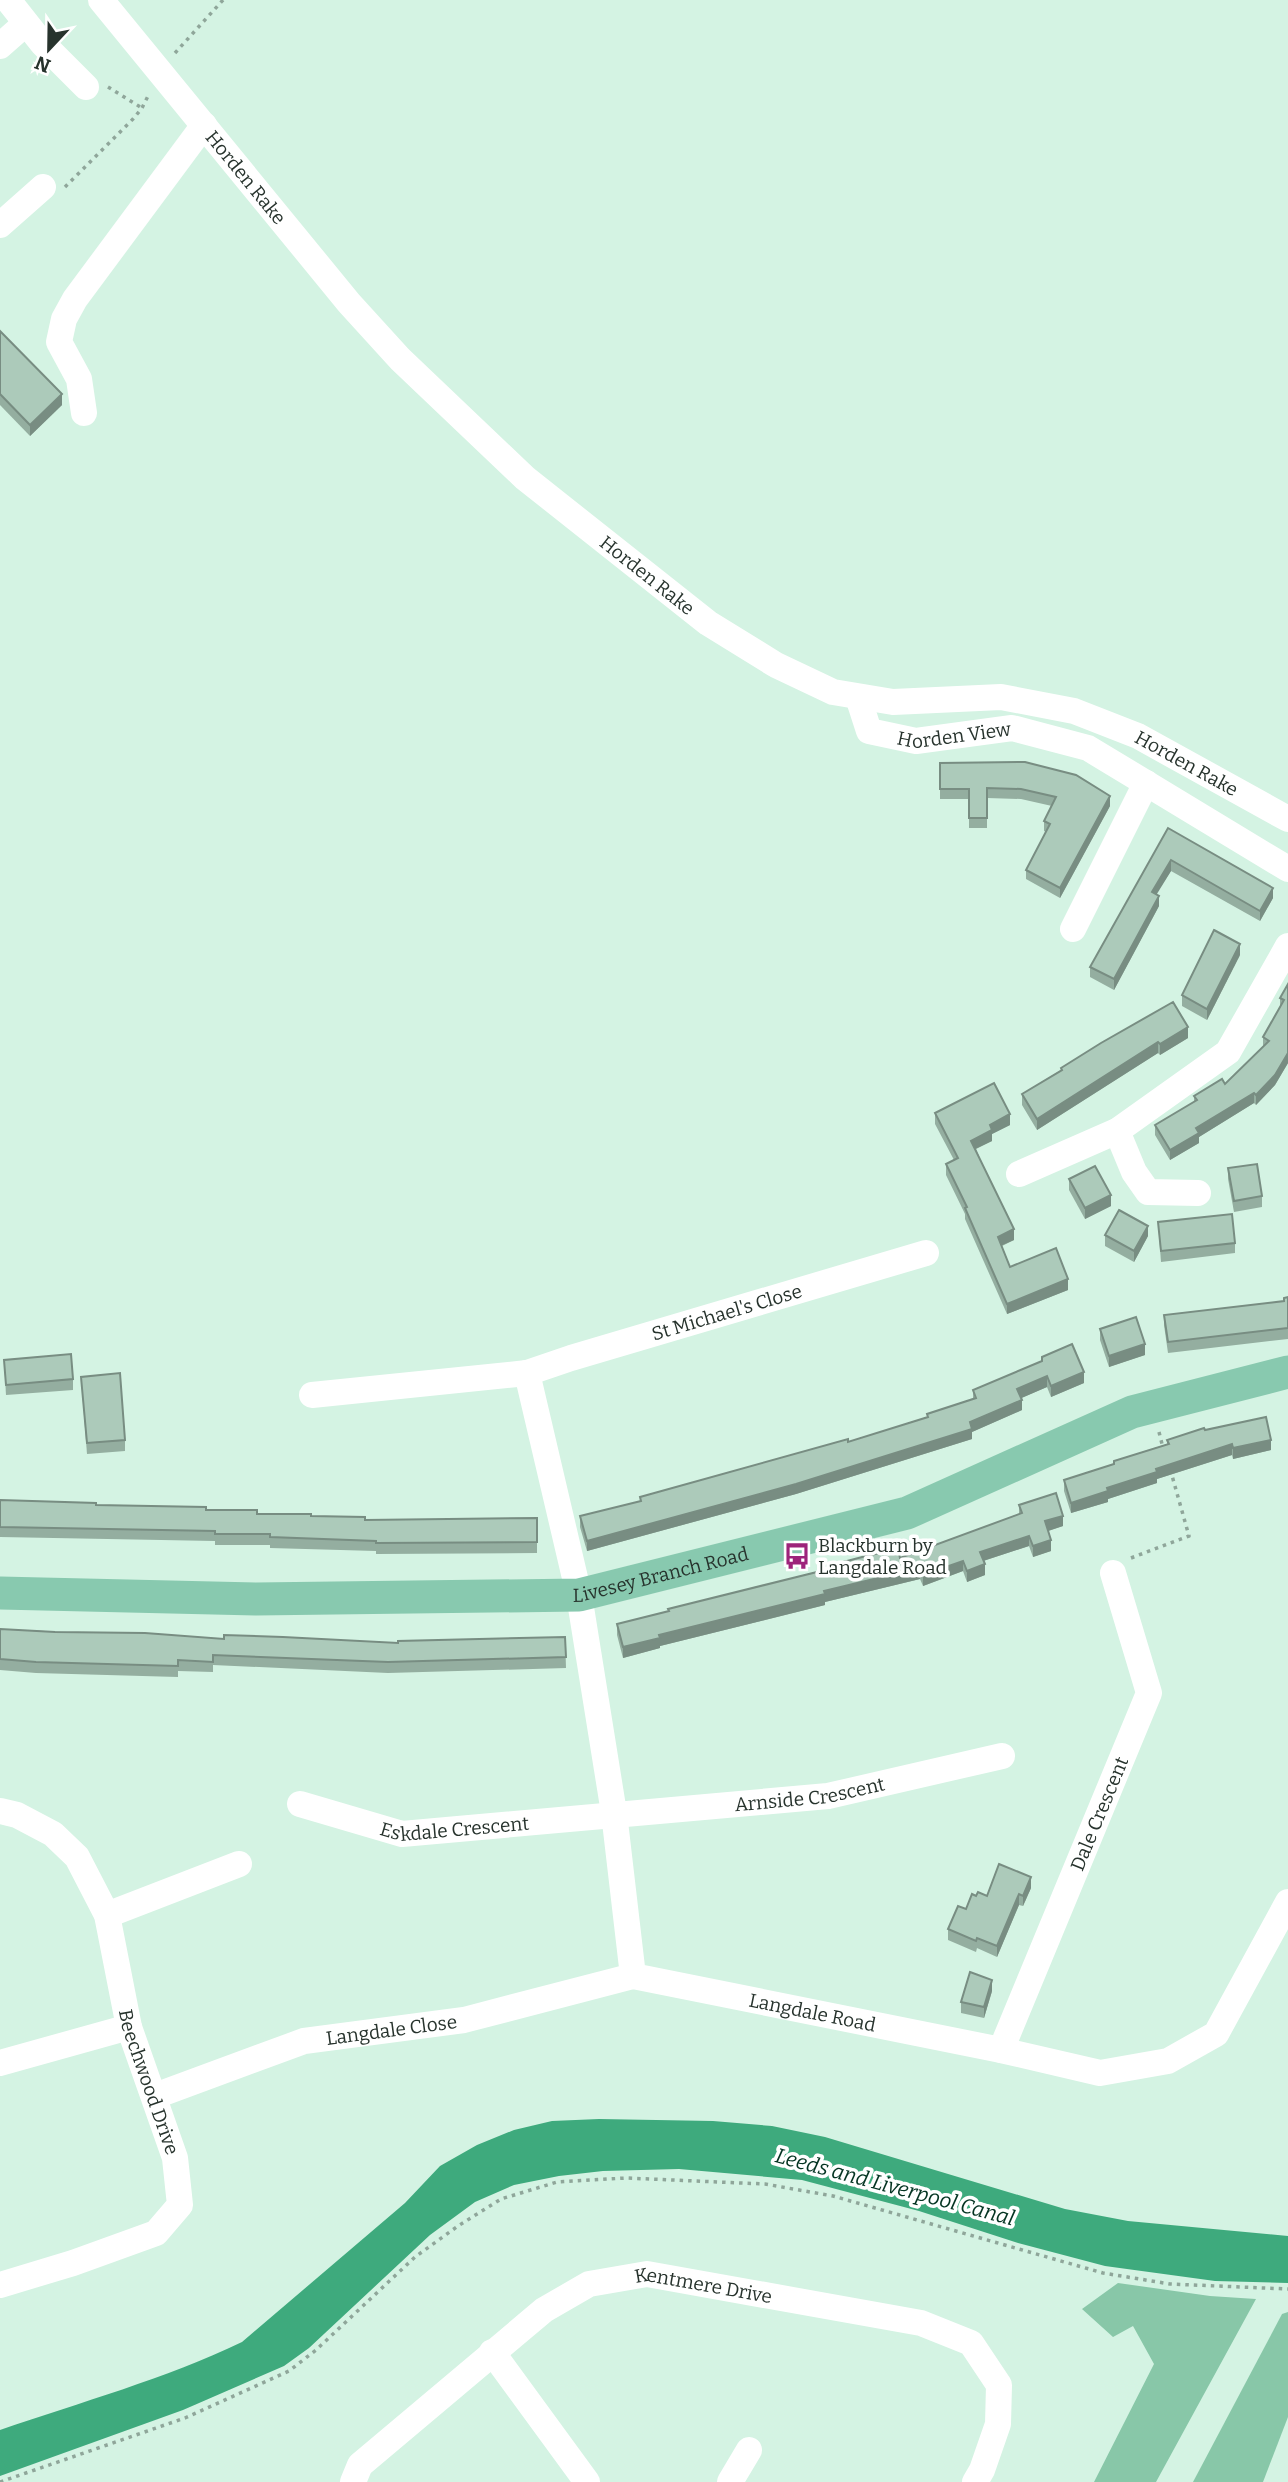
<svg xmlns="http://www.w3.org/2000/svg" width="1288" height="2482" font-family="Bitter,serif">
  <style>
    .green { fill: #88c7a8 }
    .water { fill: #3eaa7d }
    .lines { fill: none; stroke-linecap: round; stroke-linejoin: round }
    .path { stroke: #8fa69a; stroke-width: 3.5; stroke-dasharray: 3.5 5; stroke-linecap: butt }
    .minor { stroke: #fff; stroke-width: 26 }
    .major { stroke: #88c9af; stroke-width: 33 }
    .wall { fill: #94aea0 }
    .shaded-wall { fill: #788d82 }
    .building { fill: #accaba; stroke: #788d82; stroke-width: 2 }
    .labels { text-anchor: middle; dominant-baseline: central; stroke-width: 7; stroke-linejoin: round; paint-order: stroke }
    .street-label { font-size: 19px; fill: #27332d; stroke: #fff }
    .poi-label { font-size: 19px; fill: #27332d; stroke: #fff; text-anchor: start }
    .water-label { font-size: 21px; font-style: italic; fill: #043422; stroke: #fff }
  </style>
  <rect width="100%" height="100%" fill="#d4f3e3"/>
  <!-- green -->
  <g class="green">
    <polygon points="1118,2283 1210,2296 1256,2299 1156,2482 1094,2482 1154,2364 1133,2326 1113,2337 1082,2309"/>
    <polygon points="1288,2312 1288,2417 1263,2482 1193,2482 1282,2314"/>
  </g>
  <!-- water -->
  <path class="water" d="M599,2119L713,2121L772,2126L825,2137L1065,2209L1128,2221L1288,2236V2283L1215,2281L1105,2266L1018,2243L919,2211L802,2180L679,2169L603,2171L559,2176L514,2185L475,2202L430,2235L309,2348L284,2366L183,2410L0,2476V2430C81,2402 165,2379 242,2342L405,2203L440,2166L477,2145L514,2130L552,2121Z"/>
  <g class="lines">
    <!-- path -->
    <g class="path">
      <polyline points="175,53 223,0"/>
      <polyline points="108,87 142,108"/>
      <polyline points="65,187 133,119 142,108 149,94"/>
      <polyline points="1159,1432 1163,1448"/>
      <polyline points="1131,1558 1189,1536 1171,1472"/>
      <polyline points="0,2482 185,2418 289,2371 316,2350 415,2257 458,2226 501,2199 557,2182 626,2178 765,2184 833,2196 1103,2273 1170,2284 1288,2289"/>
    </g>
    <!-- minor -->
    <g class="minor">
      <polyline points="8,0 42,43 86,87"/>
      <path id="s1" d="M101,0L349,303L400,359L525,478L708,623L776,665L833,692L893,702L1001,697L1074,711L1138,736L1288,819"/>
      <polyline points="0,46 25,24"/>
      <polyline points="0,225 43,187"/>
      <polyline points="84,413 79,379 59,342 64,319 75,299 204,125"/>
      <path id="s2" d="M858,697L869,731L916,741L1012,728L1088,748L1288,869"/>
      <polyline points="1073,929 1146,783"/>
      <polyline points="1117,1131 1134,1172 1148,1192 1198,1193"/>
      <polyline points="1019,1174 1117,1131 1228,1052 1288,946"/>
      <path id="s3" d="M527,1373L579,1595L614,1813L633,1976L1001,2050L1100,2073L1168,2061L1216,2034L1288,1902"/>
      <path id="s4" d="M312,1395L527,1373L571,1358L926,1253"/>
      <path id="s5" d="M300,1804L402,1834L828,1796L1002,1756"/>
      <path id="s6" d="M0,1811L17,1815L53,1834L77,1857L107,1915L129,2027L175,2158L180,2205L156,2233L73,2263L0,2285"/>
      <polyline points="107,1915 239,1864"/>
      <path id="s7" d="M1001,2050L1149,1693L1113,1573"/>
      <polyline points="0,2063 129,2027"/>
      <path id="s8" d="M155,2096L304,2041L464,2020L633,1976"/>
      <polyline points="492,2352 587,2482"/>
      <path id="s9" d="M353,2482L360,2465L544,2310L589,2284L647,2274L921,2323L971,2343L999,2385L998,2424L982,2470L975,2482"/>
      <polyline points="730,2482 749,2450"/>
    </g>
    <!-- major -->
    <path class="major" id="s10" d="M0,1593L256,1599L579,1595L907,1513L1132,1412L1288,1372"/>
  </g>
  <!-- wall -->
  <g class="wall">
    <polygon points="0,331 62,405 30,436 0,405"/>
    <polygon points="940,763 1110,806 1060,898 1026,879 1026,870 1046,832 1044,831 1044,821 1052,806 1021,799 987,798 987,828 969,828 969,799 940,799"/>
    <polygon points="1168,828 1273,898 1260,921 1171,871 1156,894 1159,906 1114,990 1090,977 1090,967"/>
    <polygon points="1240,955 1207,1020 1182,1006 1182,995"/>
    <polygon points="1288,984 1288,1063 1275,1085 1256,1105 1254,1103 1199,1137 1199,1143 1170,1160 1155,1135 1155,1125 1194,1102 1194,1096 1225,1084 1263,1046 1263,1037 1280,1007 1280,998"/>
    <polygon points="1188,1038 1160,1055 1158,1053 1037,1130 1022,1105 1022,1094 1061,1070 1061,1068 1101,1043"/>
    <polygon points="935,1113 1010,1125 992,1134 992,1141 976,1149 1014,1240 1002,1246 1010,1267 1068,1290 1007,1314 965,1219 965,1214 946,1175 946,1164 954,1160 935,1124"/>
    <polygon points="1228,1168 1262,1196 1262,1207 1234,1212 1228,1179"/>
    <polygon points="1069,1179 1111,1206 1085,1219 1069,1190"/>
    <polygon points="1158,1222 1235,1243 1235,1253 1161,1262"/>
    <polygon points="1105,1235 1148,1236 1134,1262 1105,1246"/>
    <polygon points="1288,1297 1288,1339 1168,1353 1164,1325 1164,1315 1284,1301"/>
    <polygon points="1100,1329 1145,1355 1109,1367 1100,1340"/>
    <polygon points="4,1360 73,1379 73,1390 6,1395"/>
    <polygon points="1042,1361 1084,1383 1051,1397 1047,1387 1021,1398 1022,1410 972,1432 972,1439 796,1494 587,1551 580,1527 580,1516 640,1502 640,1497 848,1442 927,1417 927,1414 973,1399 973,1390"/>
    <polygon points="81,1377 125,1440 125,1451 87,1454"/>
    <polygon points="1205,1430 1271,1450 1233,1459 1232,1455 1157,1479 1157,1483 1108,1499 1108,1502 1071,1513 1064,1491 1064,1480 1114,1464 1114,1461 1167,1444 1167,1440"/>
    <polygon points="0,1500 206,1510 365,1520 537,1518 537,1553 376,1554 376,1551 270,1548 270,1545 215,1545 215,1541 0,1537"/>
    <polygon points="1019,1505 1063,1526 1048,1531 1051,1551 1033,1557 1029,1546 983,1561 985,1575 967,1582 963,1571 923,1586 920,1579 825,1602 825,1605 660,1646 660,1648 623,1658 617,1635 617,1624 668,1611 668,1609 828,1569 828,1566 900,1558 1019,1514"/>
    <polygon points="0,1629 224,1639 398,1643 565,1637 566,1668 388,1673 213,1665 213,1672 178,1671 178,1677 36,1673 0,1670"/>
    <polygon points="1031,1888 1023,1906 1019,1905 997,1957 977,1948 976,1952 948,1940 948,1929 976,1896 987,1896"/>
    <polygon points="992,1991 984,2018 961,2013 961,2002"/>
  </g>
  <!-- shaded-wall -->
  <g class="shaded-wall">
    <polygon points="62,394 62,405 30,436 30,425"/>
    <polygon points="1110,796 1110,806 1060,898 1060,888"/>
    <polygon points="1171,860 1171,871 1152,902 1152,892"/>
    <polygon points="1273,888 1273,898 1260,921 1260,911"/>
    <polygon points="1159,896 1159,906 1114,990 1114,979"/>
    <polygon points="1240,944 1240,955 1207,1020 1207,1009"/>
    <polygon points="1188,1027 1188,1038 1160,1055 1160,1044"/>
    <polygon points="1158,1042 1158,1053 1037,1130 1037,1119"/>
    <polygon points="1288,1053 1288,1063 1275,1085 1256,1105 1256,1095"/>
    <polygon points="1254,1093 1254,1103 1199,1137 1199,1143 1170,1160 1170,1150 1196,1128"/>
    <polygon points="1010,1114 1010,1125 992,1134 992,1141 971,1151 971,1141 990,1125"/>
    <polygon points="1111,1195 1111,1206 1085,1219 1085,1208"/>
    <polygon points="1148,1226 1148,1236 1134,1262 1134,1251"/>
    <polygon points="1014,1229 1014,1240 998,1247 998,1237"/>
    <polygon points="1068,1279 1068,1290 1007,1314 1007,1304"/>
    <polygon points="1145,1344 1145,1355 1109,1367 1109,1356"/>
    <polygon points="1084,1372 1084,1383 1051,1397 1051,1386"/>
    <polygon points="1047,1376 1047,1387 1017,1400 1017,1389"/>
    <polygon points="1022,1400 1022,1410 972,1432 972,1439 796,1494 587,1551 587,1541 970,1422"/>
    <polygon points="1271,1440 1271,1450 1233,1459 1233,1448"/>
    <polygon points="1232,1444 1232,1455 1157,1479 1157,1483 1108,1499 1108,1502 1071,1513 1071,1503 1156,1469"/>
    <polygon points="1063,1516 1063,1526 1045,1532 1045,1521"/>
    <polygon points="1029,1536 1029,1546 980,1562 980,1552"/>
    <polygon points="1051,1540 1051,1551 1033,1557 1033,1546"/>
    <polygon points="963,1561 963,1571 923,1586 923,1575"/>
    <polygon points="985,1564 985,1575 967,1582 967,1571"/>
    <polygon points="920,1568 920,1579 825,1602 825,1605 660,1646 660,1648 623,1658 623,1647 659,1635 824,1591"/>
    <polygon points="1031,1877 1031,1888 1023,1906 1023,1896"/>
    <polygon points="1019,1894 1019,1905 997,1957 997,1946"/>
    <polygon points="992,1980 992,1991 984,2018 984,2007"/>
  </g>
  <!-- building -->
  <g class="building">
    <polygon points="0,331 62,394 30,425 0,394"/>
    <polygon points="1025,762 1076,775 1110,796 1060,888 1026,870 1050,824 1044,821 1056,797 1021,789 987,788 987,818 969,818 969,789 940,789 940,763"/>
    <polygon points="1168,828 1273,888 1260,911 1171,860 1152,892 1159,896 1114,979 1090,967"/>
    <polygon points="1214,930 1240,944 1207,1009 1182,995"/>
    <polygon points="1288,984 1288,1053 1275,1075 1256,1095 1254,1093 1196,1128 1199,1133 1170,1150 1155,1125 1197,1100 1194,1096 1222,1079 1225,1084 1269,1041 1263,1037 1284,1000 1280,998"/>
    <polygon points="1173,1002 1188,1027 1160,1044 1158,1042 1037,1119 1022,1094 1062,1070 1061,1068 1101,1043"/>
    <polygon points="994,1083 1010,1114 990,1125 992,1130 971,1141 1014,1229 998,1237 1010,1267 1056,1248 1068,1279 1007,1304 965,1208 967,1207 946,1164 958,1158 935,1113"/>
    <polygon points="1257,1164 1262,1196 1234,1201 1228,1168"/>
    <polygon points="1095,1166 1111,1195 1085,1208 1069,1179"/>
    <polygon points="1119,1210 1148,1226 1134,1251 1105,1235"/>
    <polygon points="1232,1214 1235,1243 1161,1251 1158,1222"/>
    <polygon points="1288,1297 1288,1328 1168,1342 1164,1315 1284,1301 1284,1298"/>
    <polygon points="1136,1317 1145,1344 1109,1356 1100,1329"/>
    <polygon points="1072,1344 1084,1372 1051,1386 1047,1376 1017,1389 1022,1400 970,1422 972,1429 796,1484 587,1541 580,1516 641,1501 640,1497 848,1439 848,1442 928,1417 927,1414 976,1398 973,1390 1042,1361 1042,1357"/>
    <polygon points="71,1354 73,1379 6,1385 4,1360"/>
    <polygon points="120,1373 125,1440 87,1443 81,1377"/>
    <polygon points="1266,1417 1271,1440 1233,1448 1232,1444 1156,1469 1157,1472 1107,1488 1108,1491 1071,1503 1064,1480 1114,1464 1114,1461 1169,1444 1167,1440 1204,1428 1205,1430"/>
    <polygon points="1056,1493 1063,1516 1045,1521 1051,1540 1033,1546 1029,1536 980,1552 985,1564 967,1571 963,1561 923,1575 920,1568 824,1591 825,1594 659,1635 660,1638 623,1647 617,1624 669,1611 668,1609 829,1569 828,1566 866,1556 898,1549 900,1558 1022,1513 1019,1505"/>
    <polygon points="0,1500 96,1503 96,1505 206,1507 206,1510 257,1510 257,1514 311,1514 311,1516 365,1517 365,1520 537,1518 537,1542 376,1543 376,1541 270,1537 270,1534 215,1534 215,1531 0,1527"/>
    <polygon points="0,1629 55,1632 145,1633 224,1639 224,1635 283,1637 398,1643 398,1641 565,1637 566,1657 388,1662 213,1655 213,1662 178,1660 178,1666 36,1662 0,1659"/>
    <polygon points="999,1864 1031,1877 1023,1896 1019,1894 997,1946 977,1938 976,1941 948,1929 958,1906 966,1909 972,1894 976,1896 978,1892 987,1896"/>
    <polygon points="970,1972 992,1980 984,2007 961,2002"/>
  </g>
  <!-- icons -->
  <defs>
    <symbol id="bus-bare" viewBox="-9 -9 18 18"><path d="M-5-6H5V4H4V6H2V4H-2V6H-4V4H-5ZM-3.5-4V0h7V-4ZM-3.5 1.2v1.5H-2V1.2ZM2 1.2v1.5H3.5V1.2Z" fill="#9d237a" stroke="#fff" stroke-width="2.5" paint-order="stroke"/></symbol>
  </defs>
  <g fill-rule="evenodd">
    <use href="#bus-bare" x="778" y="1537" width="38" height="38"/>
  </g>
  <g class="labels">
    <!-- street labels -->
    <g class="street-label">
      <text stroke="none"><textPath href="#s1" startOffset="229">Horden Rake</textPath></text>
      <text stroke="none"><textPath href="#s1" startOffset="796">Horden Rake</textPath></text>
      <text stroke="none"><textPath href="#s2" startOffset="122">Horden View</textPath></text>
      <text stroke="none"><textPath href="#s1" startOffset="1384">Horden Rake</textPath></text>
      <text stroke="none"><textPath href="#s4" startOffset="425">St Michael's Close</textPath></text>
      <text stroke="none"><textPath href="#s10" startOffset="663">Livesey Branch Road</textPath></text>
      <text stroke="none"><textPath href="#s5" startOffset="516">Arnside Crescent</textPath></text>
      <text stroke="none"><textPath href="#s7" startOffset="256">Dale Crescent</textPath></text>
      <text stroke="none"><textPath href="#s5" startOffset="159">Eskdale Crescent</textPath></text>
      <text stroke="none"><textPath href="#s3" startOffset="796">Langdale Road</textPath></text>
      <text stroke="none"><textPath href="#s8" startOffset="247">Langdale Close</textPath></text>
      <text stroke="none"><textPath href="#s6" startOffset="329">Beechwood Drive</textPath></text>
      <text stroke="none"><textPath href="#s9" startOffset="427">Kentmere Drive</textPath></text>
    </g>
    <!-- poi labels -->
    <g class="poi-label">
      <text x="818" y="1545">Blackburn by<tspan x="818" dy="22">Langdale Road</tspan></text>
    </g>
    <!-- water labels -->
    <g class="water-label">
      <text transform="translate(895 2187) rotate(15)">Leeds and Liverpool Canal</text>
    </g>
  </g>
  <!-- north arrow -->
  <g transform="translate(49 49) rotate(202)" stroke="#ffffff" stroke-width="5" paint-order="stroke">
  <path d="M0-5L12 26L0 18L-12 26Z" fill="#27332d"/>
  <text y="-10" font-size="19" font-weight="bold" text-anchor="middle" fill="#27332d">N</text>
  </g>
</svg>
